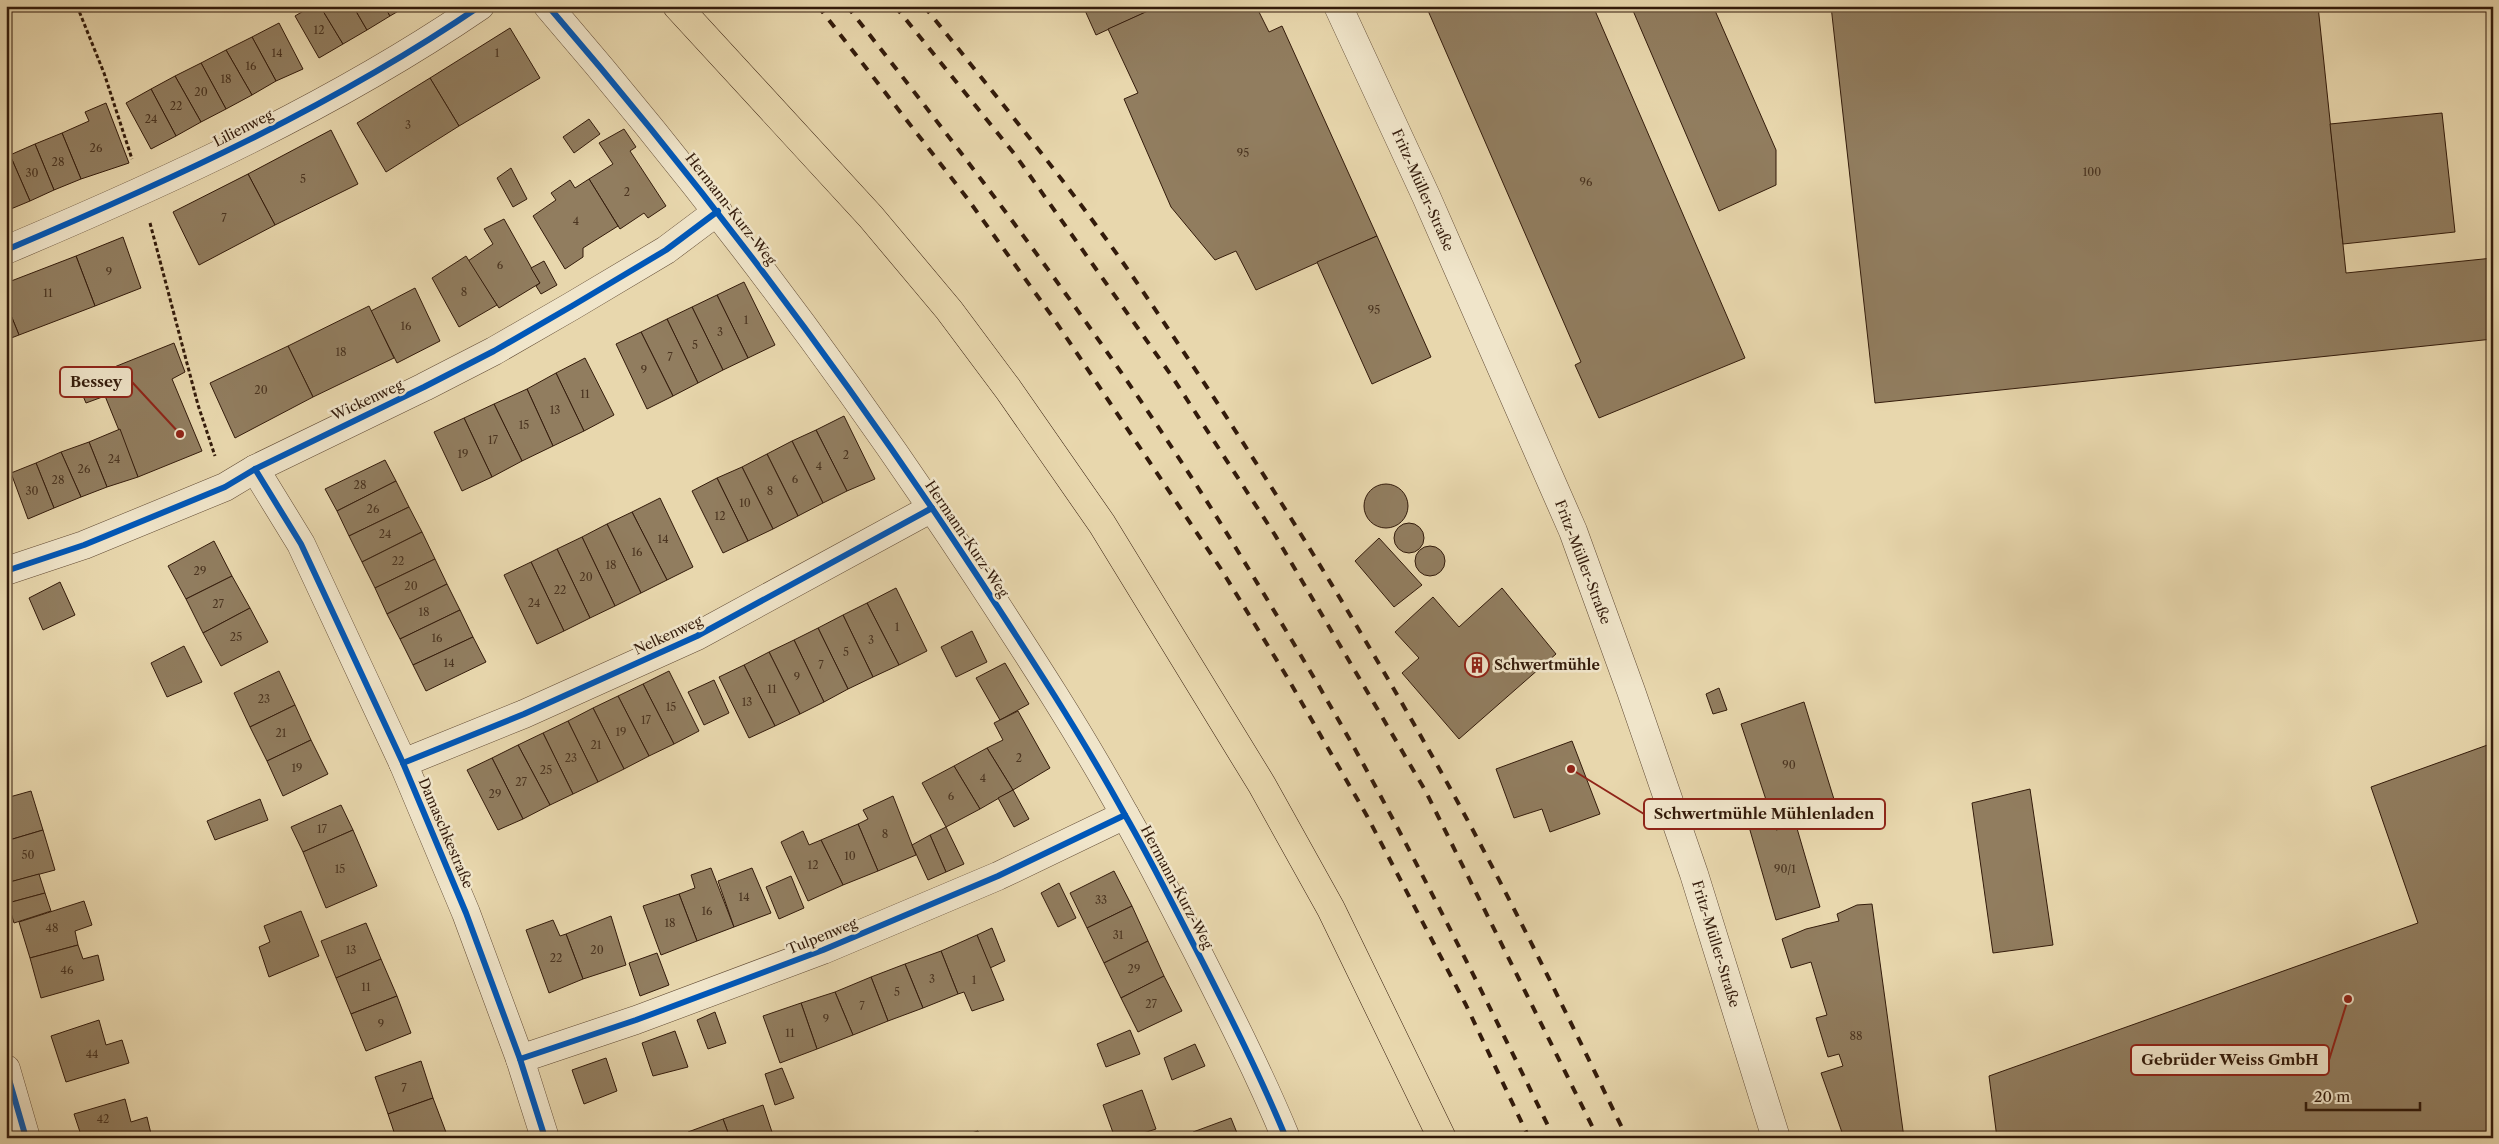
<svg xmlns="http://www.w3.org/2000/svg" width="2499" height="1144" font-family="'Libre Caslon Text',serif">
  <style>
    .building { fill: #917d5f; stroke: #331b0b }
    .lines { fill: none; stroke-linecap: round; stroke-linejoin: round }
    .minor-casing { stroke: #604a34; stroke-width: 29 }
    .major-casing { stroke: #331b0b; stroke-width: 29 }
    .path { stroke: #331b0b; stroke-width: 3; stroke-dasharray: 4 2.5; stroke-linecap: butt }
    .minor { stroke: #f0e5ca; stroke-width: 28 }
    .major { stroke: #e8d7ad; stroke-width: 28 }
    .rail { stroke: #331b0b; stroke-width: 4; stroke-dasharray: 9 9; stroke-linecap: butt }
    .cycleway-casing { stroke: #f0e5ca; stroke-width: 9 }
    .cycleway { stroke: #0057b8; stroke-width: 6 }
    .labels { text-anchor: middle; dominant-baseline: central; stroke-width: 5; stroke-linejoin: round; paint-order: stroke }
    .number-label { font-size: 11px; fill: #4a3420 }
    .street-label { font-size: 14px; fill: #331b0b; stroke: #f0e5ca }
    .poi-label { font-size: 14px; font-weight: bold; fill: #331b0b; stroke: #f0e5ca; text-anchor: start }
    .leader { fill: none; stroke: #8f2418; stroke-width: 2 }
    .callout-dot { fill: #8f2418; stroke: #f0e5ca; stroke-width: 2 }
    .callout { fill: #f0e5ca; stroke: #8f2418; stroke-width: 2 }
    .callout-label { font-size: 15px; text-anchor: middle; font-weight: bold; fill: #331b0b }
  </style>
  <rect width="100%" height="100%" fill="#e8d7ad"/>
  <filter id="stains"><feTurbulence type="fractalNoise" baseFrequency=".004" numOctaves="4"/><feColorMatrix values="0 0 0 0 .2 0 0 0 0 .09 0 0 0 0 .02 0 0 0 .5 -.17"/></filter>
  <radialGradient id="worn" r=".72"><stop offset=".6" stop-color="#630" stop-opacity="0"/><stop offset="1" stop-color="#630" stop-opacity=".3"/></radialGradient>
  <!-- building -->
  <g class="building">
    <polygon points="312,6 320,6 343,44 319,58 295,16"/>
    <polygon points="320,6 353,6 367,30 343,44"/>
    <polygon points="353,6 384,6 390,16 367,30"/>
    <polygon points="384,6 407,6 390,16"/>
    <polygon points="1083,6 1159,6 1096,35"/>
    <polygon points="1159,6 1256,6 1269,32 1282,26 1377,236 1256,290 1236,251 1215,260 1171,207 1124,99 1138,93 1108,29"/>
    <polygon points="1426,6 1593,6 1745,358 1599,418 1575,365 1581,362"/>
    <polygon points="1631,6 1713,6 1776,150 1776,185 1719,211"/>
    <polygon points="1831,6 2318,6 2346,273 2493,258 2493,339 1875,403"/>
    <polygon points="2318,6 2363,6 2318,11"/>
    <polygon points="279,23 303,69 276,81 252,37"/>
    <polygon points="510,28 540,78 459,126 430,78"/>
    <polygon points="252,37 276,81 252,95 226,50"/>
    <polygon points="226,50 252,95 226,109 201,63"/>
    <polygon points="201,63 226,109 201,122 175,76"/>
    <polygon points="175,76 201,122 176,136 151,89"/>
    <polygon points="430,78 459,126 386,172 357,123"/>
    <polygon points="151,89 176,136 151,149 126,103"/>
    <polygon points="106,103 129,163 81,179 62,133 89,121 85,112"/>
    <polygon points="2442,113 2455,232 2343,244 2330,124"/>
    <polygon points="589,119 600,134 574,153 563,137"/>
    <polygon points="624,129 636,147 630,151 666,206 648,218 644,213 620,229 589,179 613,164 599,143"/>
    <polygon points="331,130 358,184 275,225 248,174"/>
    <polygon points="62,133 81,179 54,190 35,144"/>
    <polygon points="35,144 54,190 30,201 10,155"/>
    <polygon points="10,155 30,201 6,211 6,156"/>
    <polygon points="511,168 527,199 513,207 497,178"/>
    <polygon points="248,174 275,225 199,265 173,212"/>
    <polygon points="589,179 618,226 583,248 583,257 565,269 533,216 556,200 551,193 570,180 575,188"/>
    <polygon points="504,219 540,283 499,308 468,261 493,244 484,229"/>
    <polygon points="1377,236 1431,357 1372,384 1317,262"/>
    <polygon points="123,237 141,288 95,306 76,256"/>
    <polygon points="76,256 95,306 19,335 6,303 6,283"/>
    <polygon points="466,256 497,305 459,327 432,278"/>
    <polygon points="544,261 557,285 541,294 536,286 540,283 531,268"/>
    <polygon points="744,282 775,345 748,358 717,295"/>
    <polygon points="415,288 440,341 397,363 371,311"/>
    <polygon points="717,295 748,358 723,370 692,307"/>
    <polygon points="6,303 19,335 6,340"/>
    <polygon points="369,306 394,358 313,397 288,346"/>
    <polygon points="692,307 723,370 698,383 667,319"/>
    <polygon points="667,319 698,383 673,396 641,332"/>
    <polygon points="641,332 673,396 647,409 616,344"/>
    <polygon points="174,343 185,372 172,379 202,451 138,477 105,396 86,403 77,382"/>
    <polygon points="288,346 313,397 235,438 210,383"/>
    <polygon points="585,358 614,415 584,431 556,373"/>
    <polygon points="556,373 584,431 553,446 527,389"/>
    <polygon points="527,389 553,446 522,461 494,404"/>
    <polygon points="494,404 522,461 492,477 464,418"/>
    <polygon points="844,416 875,479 847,491 816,430"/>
    <polygon points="464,418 492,477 462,491 434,432"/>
    <polygon points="120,429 138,477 107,487 89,442"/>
    <polygon points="816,430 847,491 823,503 792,441"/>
    <polygon points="792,441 823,503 798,516 767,454"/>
    <polygon points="89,442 107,487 81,497 61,452"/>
    <polygon points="61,452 81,497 54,508 36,463"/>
    <polygon points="767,454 798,516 773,529 742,467"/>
    <polygon points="385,460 396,481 337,511 325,489"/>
    <polygon points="36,463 54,508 28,519 11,473"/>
    <polygon points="742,467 773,529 748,541 717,478"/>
    <polygon points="717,478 748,541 723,553 692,491"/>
    <polygon points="396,481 409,507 349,536 337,511"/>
    <circle cx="1386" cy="506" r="22"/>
    <polygon points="660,498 693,567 667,580 632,512"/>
    <polygon points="409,507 422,532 362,562 349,536"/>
    <polygon points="632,512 667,580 641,593 607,524"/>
    <circle cx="1409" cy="538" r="15"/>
    <polygon points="607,524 641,593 615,606 582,537"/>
    <polygon points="422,532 435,559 375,588 362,562"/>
    <polygon points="582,537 615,606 590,618 557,549"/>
    <polygon points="1379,538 1422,585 1394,607 1355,561"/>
    <polygon points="214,541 232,576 186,599 168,566"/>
    <circle cx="1430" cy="561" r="15"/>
    <polygon points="557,549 590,618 564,631 531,562"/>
    <polygon points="435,559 447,584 387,614 375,588"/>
    <polygon points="531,562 564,631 537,644 504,575"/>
    <polygon points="232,576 250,608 203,633 186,599"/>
    <polygon points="60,582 75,615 43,630 29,598"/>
    <polygon points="447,584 460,610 400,639 387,614"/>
    <polygon points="896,588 927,651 899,665 867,603"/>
    <polygon points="1502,588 1556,654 1459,739 1402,673 1419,658 1395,632 1433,597 1459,627"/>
    <polygon points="867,603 899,665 873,677 843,615"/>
    <polygon points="250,608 268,642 221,666 203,633"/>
    <polygon points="460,610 473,637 413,665 400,639"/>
    <polygon points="843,615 873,677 848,689 818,628"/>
    <polygon points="818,628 848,689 824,702 794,640"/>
    <polygon points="972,631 987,662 956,677 941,647"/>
    <polygon points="473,637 486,662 426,691 413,665"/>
    <polygon points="794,640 824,702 800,714 769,652"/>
    <polygon points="184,646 202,682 167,697 151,663"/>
    <polygon points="769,652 800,714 775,726 744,665"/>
    <polygon points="1005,663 1029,704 1000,720 976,678"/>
    <polygon points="744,665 775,726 749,738 719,677"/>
    <polygon points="279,671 295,705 250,727 234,693"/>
    <polygon points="669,671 699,731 674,744 643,684"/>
    <polygon points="714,680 729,713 704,725 688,692"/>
    <polygon points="643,684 674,744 649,756 618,696"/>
    <polygon points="1719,688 1727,710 1713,714 1706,694"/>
    <polygon points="618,696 649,756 624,769 593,708"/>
    <polygon points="1804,702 1837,809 1776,830 1741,724"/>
    <polygon points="295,705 311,740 267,761 250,727"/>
    <polygon points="593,708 624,769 598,782 568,721"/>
    <polygon points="1018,711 1050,768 1013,790 987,748 1003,740 994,723"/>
    <polygon points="568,721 598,782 573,794 543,733"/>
    <polygon points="543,733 573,794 550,805 518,745"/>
    <polygon points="311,740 328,774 283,796 267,761"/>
    <polygon points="1572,741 1600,814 1550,832 1542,809 1514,818 1496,769"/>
    <polygon points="2493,743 2493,1138 1997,1138 1989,1076 2418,923 2371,787"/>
    <polygon points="518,745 550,805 523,819 492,758"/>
    <polygon points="987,748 1013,790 980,809 954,766"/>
    <polygon points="492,758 523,819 498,830 467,770"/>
    <polygon points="954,766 980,809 946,827 922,783"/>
    <polygon points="2030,789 2053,945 1993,953 1972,803"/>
    <polygon points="1013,790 1029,819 1014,827 998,798"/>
    <polygon points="31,791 43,830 6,841 6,798"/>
    <polygon points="893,796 916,855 878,871 858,824 868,819 863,810"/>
    <polygon points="260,799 268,820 215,840 207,821"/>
    <polygon points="341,805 353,830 303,852 291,827"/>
    <polygon points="1768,806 1776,830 1796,825 1820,907 1776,920 1745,813"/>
    <polygon points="858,824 878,871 843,885 821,840"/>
    <polygon points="946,827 964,864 946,872 930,835"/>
    <polygon points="43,830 55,870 10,882 6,869 6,841"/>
    <polygon points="353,830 377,886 326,908 303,852"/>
    <polygon points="803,831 809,845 821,840 843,885 808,901 781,842"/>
    <polygon points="930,835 946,872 928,880 912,845"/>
    <polygon points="711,868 734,927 697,941 679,894 695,888 691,875"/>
    <polygon points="752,868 771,913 734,927 718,881"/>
    <polygon points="1114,871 1132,906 1087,928 1070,893"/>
    <polygon points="39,874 45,893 8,903 6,883"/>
    <polygon points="791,876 804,908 779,919 766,887"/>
    <polygon points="1059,883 1076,918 1058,927 1041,893"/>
    <polygon points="45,893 51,911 14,923 8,903"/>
    <polygon points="679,894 697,941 661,955 643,906"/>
    <polygon points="84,901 92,925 75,931 78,945 30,958 19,922"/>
    <polygon points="1872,904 1904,1138 1844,1138 1821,1073 1843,1066 1839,1054 1828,1057 1816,1018 1827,1015 1811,962 1791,968 1782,939 1806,929 1839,921 1837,914 1857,905"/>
    <polygon points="1132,906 1148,941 1104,963 1087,928"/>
    <polygon points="301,911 319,956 269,977 259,947 270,942 264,926"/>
    <polygon points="611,916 626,965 583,979 566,934"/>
    <polygon points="553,920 560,936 566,934 583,979 549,993 526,930"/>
    <polygon points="366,923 381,959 336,978 321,941"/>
    <polygon points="992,928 1005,961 990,968 977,935"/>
    <polygon points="977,935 1004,1000 972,1011 964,992 958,994 941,951"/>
    <polygon points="1148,941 1164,976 1121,998 1104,963"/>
    <polygon points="78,945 83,959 98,955 104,980 41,998 30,958"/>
    <polygon points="941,951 958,994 923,1008 905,964"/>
    <polygon points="657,953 669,985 640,996 629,963"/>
    <polygon points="381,959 397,996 351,1014 336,978"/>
    <polygon points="905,964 923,1008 888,1021 871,977"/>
    <polygon points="1164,976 1182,1011 1138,1032 1121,998"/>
    <polygon points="871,977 888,1021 853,1035 835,992"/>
    <polygon points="835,992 853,1035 817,1049 801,1003"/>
    <polygon points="397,996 411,1033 366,1051 351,1014"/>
    <polygon points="801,1003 817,1049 780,1063 763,1016"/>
    <polygon points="715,1012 726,1043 708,1049 697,1020"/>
    <polygon points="99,1020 106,1045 122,1040 129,1063 66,1082 51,1036"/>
    <polygon points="1130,1030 1140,1054 1106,1067 1097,1044"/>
    <polygon points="675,1031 688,1067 653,1076 642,1043"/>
    <polygon points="1195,1044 1205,1066 1172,1080 1164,1058"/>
    <polygon points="606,1058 617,1091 584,1104 572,1070"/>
    <polygon points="421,1061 433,1098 388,1114 375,1077"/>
    <polygon points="782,1068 794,1098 775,1105 765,1074"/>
    <polygon points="1142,1090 1156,1129 1128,1138 1115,1138 1103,1105"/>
    <polygon points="433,1098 447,1135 438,1138 396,1138 388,1114"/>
    <polygon points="125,1099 131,1122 147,1117 152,1138 82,1138 74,1114"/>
    <polygon points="763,1105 774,1138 730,1138 723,1119"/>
    <polygon points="1231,1118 1239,1138 1195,1138 1193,1132"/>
    <polygon points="723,1119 730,1138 690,1138 688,1132"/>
    <polygon points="978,1131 980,1138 955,1138"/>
  </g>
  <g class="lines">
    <defs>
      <g id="minor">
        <path d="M548,6C705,188 846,376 978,577C1029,655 1080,733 1125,815C1151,860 1174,907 1198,953C1229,1014 1260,1075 1286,1138"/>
        <polyline points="1338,6 1426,196 1573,531 1631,691 1694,874 1776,1138"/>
        <path d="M6,250C169,181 334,106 480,6"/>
        <polyline points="255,469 301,544 403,763 466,913 520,1059 545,1138"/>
        <polyline points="6,571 84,545 225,487 255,469 424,387 494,351 572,306 666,250 718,211"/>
        <polyline points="403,763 524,714 697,636 932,508"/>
        <polyline points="520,1059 636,1020 823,950 998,876 1125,815"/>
        <polyline points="6,1069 26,1138"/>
      </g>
      <polyline id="major" points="677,6 871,217 949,310 1008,389 1102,524 1262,785 1331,909 1442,1138"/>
    </defs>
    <!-- minor casing -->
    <use href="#minor" class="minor-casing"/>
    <!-- major casing -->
    <use href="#major" class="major-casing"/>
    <!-- path -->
    <g class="path">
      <polyline points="77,6 104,73 132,159"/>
      <polyline points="150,223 198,405 215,456"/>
    </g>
    <!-- minor -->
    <use href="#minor" class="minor"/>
    <!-- major -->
    <use href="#major" class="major"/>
    <!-- rail -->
    <g class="rail">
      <polyline points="818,6 967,198 1054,319 1221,569 1287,677 1367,816 1466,1005 1529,1138"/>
      <path d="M847,6C987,184 1124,364 1242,558C1292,640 1342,723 1387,808C1445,917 1500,1027 1554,1138"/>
      <polyline points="895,6 1016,156 1171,375 1275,535 1425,790 1598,1138"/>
      <path d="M924,6C995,95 1068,183 1133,277C1244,439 1349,607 1445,779C1510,896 1568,1017 1627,1138"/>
    </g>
    <defs>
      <g id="cycleway">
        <path d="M548,6C705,188 846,376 978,577C1029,655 1080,733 1125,815C1151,860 1174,907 1198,953C1229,1014 1260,1075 1286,1138"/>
        <path d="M6,250C169,181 334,106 480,6"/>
        <polyline points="255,469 301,544 403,763 466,913 520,1059 545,1138"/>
        <polyline points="6,571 84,545 225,487 255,469 424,387 494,351 572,306 666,250 718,211"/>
        <polyline points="403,763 524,714 697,636 932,508"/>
        <polyline points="520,1059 636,1020 823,950 998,876 1125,815"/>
        <polyline points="6,1069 26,1138"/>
      </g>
    </defs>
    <!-- cycleway casing -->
    <use href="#cycleway" class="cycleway-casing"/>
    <!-- cycleway -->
    <use href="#cycleway" class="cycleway"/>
  </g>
  <!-- icons -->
  <defs>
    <symbol id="building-ring" viewBox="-11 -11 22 22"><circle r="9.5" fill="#f0e5ca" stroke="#8f2418" stroke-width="1.5"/><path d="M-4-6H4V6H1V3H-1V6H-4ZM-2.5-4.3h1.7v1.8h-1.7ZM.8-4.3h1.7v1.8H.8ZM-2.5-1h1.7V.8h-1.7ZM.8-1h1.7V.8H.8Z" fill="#8f2418"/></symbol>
  </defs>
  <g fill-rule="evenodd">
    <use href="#building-ring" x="1463" y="651" width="28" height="28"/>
  </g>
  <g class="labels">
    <!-- number labels -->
    <g class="number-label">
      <text x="319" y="30">12</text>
      <text x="277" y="53">14</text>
      <text x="497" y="53">1</text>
      <text x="251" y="66">16</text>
      <text x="226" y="79">18</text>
      <text x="201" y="92">20</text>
      <text x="176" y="106">22</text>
      <text x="151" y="119">24</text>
      <text x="408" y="125">3</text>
      <text x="96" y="148">26</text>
      <text x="1243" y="153">95</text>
      <text x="58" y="162">28</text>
      <text x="2092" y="172">100</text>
      <text x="32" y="173">30</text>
      <text x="303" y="179">5</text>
      <text x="1586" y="182">96</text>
      <text x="627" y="192">2</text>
      <text x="224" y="218">7</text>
      <text x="576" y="221">4</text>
      <text x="500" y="265">6</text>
      <text x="109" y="272">9</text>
      <text x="464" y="292">8</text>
      <text x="48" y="293">11</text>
      <text x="1374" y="310">95</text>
      <text x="746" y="320">1</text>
      <text x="406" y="326">16</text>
      <text x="720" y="332">3</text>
      <text x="695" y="345">5</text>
      <text x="341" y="352">18</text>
      <text x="670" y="357">7</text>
      <text x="644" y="370">9</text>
      <text x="261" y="390">20</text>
      <text x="585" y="394">11</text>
      <text x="555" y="410">13</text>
      <text x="524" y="425">15</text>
      <text x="493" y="440">17</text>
      <text x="463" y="454">19</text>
      <text x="846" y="455">2</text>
      <text x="114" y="459">24</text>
      <text x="819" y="466">4</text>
      <text x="84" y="469">26</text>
      <text x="795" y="479">6</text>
      <text x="58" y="480">28</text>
      <text x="360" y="485">28</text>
      <text x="32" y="491">30</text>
      <text x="770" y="491">8</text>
      <text x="745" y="503">10</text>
      <text x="373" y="509">26</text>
      <text x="720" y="516">12</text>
      <text x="385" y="534">24</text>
      <text x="663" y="539">14</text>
      <text x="637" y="552">16</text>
      <text x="398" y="561">22</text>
      <text x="611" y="565">18</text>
      <text x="200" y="571">29</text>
      <text x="586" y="577">20</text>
      <text x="411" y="586">20</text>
      <text x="560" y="590">22</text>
      <text x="534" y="603">24</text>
      <text x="218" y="604">27</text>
      <text x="424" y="612">18</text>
      <text x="897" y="627">1</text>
      <text x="236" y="637">25</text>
      <text x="437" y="638">16</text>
      <text x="871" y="640">3</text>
      <text x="846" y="652">5</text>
      <text x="449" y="663">14</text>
      <text x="821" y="665">7</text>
      <text x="797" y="677">9</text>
      <text x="772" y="689">11</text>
      <text x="264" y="699">23</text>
      <text x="747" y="702">13</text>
      <text x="671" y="707">15</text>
      <text x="646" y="720">17</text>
      <text x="621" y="732">19</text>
      <text x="281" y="733">21</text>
      <text x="596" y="745">21</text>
      <text x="571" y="758">23</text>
      <text x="1019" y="758">2</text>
      <text x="1789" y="765">90</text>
      <text x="297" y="768">19</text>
      <text x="546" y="770">25</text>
      <text x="983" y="778">4</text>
      <text x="521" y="782">27</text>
      <text x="495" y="794">29</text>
      <text x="951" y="796">6</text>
      <text x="322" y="829">17</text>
      <text x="885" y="834">8</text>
      <text x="28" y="855">50</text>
      <text x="850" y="856">10</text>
      <text x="813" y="865">12</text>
      <text x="340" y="869">15</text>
      <text x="1785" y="869">90/1</text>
      <text x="744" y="897">14</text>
      <text x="1101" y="900">33</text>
      <text x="707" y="911">16</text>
      <text x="670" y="923">18</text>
      <text x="52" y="928">48</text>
      <text x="1118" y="935">31</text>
      <text x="351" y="950">13</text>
      <text x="597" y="950">20</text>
      <text x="556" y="958">22</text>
      <text x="1134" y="969">29</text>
      <text x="67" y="970">46</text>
      <text x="932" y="979">3</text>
      <text x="974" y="980">1</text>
      <text x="366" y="987">11</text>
      <text x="897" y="992">5</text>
      <text x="1151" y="1004">27</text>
      <text x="862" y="1006">7</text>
      <text x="826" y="1019">9</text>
      <text x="381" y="1024">9</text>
      <text x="790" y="1033">11</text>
      <text x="1856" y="1036">88</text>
      <text x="92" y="1054">44</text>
      <text x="404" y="1088">7</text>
      <text x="103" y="1119">42</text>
    </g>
    <!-- street labels -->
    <g class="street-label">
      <text transform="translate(243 128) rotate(-27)">Lilienweg</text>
      <text transform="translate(1423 190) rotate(66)">Fritz-Müller-Straße</text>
      <text transform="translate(731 209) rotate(52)">Hermann-Kurz-Weg</text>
      <text transform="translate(367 400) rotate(-25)">Wickenweg</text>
      <text transform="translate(967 539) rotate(56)">Hermann-Kurz-Weg</text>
      <text transform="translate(1583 562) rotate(69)">Fritz-Müller-Straße</text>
      <text transform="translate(668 635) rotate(-25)">Nelkenweg</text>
      <text transform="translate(446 833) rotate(67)">Damaschkestraße</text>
      <text transform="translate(1177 887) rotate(62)">Hermann-Kurz-Weg</text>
      <text transform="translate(822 936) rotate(-22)">Tulpenweg</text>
      <text transform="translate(1716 944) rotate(73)">Fritz-Müller-Straße</text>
    </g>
    <!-- poi labels -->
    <g class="poi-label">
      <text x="1494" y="665">Schwertmühle</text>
    </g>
  </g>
  <!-- callouts -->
  <path class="leader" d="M180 434L132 382M1571 769L1644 814M2348 999L2329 1060"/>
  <g class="callout-dot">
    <circle cx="180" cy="434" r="5"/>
    <circle cx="1571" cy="769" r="5"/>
    <circle cx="2348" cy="999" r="5"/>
  </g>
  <g class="callout">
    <rect x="60" y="367" width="72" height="30" rx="5"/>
    <rect x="1644" y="799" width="241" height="30" rx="5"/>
    <rect x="2131" y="1045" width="198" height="30" rx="5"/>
  </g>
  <g class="callout-label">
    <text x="96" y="387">Bessey</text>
    <text x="1764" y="819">Schwertmühle Mühlenladen</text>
    <text x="2230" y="1065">Gebrüder Weiss GmbH</text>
  </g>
  <!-- margin -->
  <rect width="2499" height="1144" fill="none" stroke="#e8d7ad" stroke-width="25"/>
  <rect x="8" y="8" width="2484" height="1129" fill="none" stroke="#331b0b" stroke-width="2.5"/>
  <rect x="12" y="12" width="2474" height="1119" fill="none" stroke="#331b0b"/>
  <!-- scale -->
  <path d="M2306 1102v8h114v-8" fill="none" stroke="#331b0b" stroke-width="2.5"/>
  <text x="2314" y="1102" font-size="15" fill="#331b0b" stroke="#f0e5ca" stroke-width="4" paint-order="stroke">20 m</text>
  <rect width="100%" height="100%" filter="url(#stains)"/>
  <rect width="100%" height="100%" fill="url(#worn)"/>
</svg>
